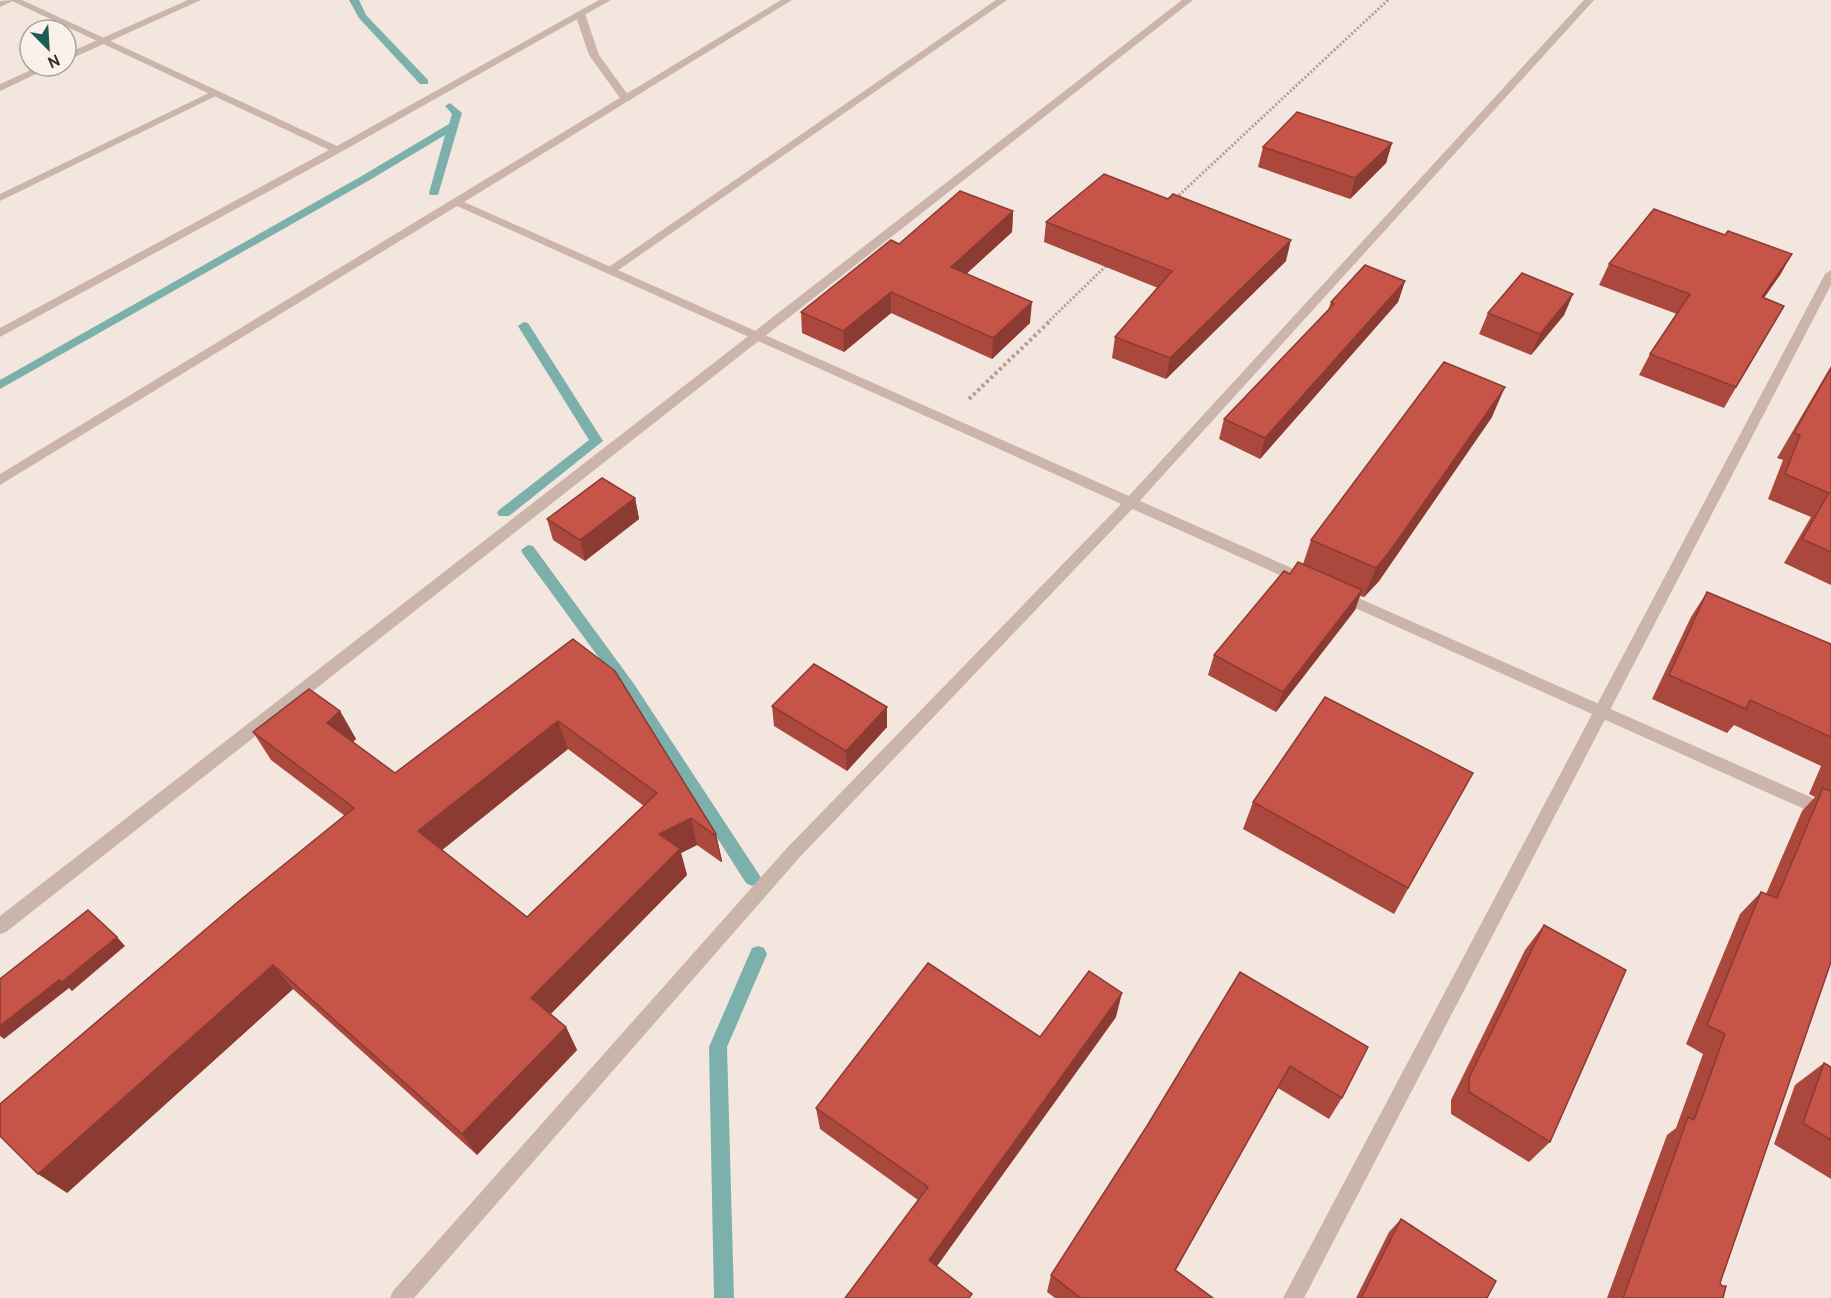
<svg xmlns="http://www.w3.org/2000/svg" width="1831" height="1298" font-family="Cabin,sans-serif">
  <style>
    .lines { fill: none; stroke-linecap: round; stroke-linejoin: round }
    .stream { fill: #7cb0ab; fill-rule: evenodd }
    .path-far1 { stroke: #b79e93; stroke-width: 3; stroke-dasharray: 2 2; stroke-linecap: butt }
    .path { stroke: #b79e93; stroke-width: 4; stroke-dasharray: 3 3; stroke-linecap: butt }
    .service { fill: #cbb4a9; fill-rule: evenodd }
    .minor { fill: #cbb4a9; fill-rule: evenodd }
    .tertiary { fill: #cbb4a9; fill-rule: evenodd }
    .wall { fill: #aa483e; fill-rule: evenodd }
    .shaded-wall { fill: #8b3b32 }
    .building { fill: #c65448; stroke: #8b3b32; stroke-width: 1.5; fill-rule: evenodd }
  </style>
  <rect width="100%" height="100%" fill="#f3e6de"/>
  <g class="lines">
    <!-- stream -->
    <g class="stream">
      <polygon points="349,0 359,0 366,15 428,80 428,84 420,84 359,18"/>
      <polygon points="450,103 462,113 438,195 430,195 429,193 445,135 368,181 0,389 0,380 360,177 449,124 452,114 445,106"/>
      <polygon points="524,322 528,323 603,441 509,516 499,516 497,513 499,510 589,440 518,326"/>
      <polygon points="528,545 533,546 634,684 758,873 761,878 758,883 752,886 746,883 624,692 523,554 521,550"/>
      <polygon points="758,946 764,948 767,954 727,1047 734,1298 714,1298 709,1047 752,948"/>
    </g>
    <!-- path-far1 -->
    <g class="path-far1">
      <polyline points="1176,198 1388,0"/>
      <polyline points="1047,323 1108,264"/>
    </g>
    <!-- path -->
    <polyline class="path" points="969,399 1049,322"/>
    <!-- service -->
    <g class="service">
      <polygon points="15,0 0,7 0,1"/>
      <polygon points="211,92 220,94 0,201 0,194"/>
    </g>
    <!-- minor -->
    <g class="minor">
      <polygon points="188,0 201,0 66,61 66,54"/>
      <polygon points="996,0 1007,0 614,273 606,273 606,269"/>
      <polygon points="1182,0 1193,0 6,932 0,934 0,916"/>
      <polygon points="1584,0 1594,0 1136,505 799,858 414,1298 390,1298 393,1291 787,848 1126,499"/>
      <polygon points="577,12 585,14 599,55 631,99 630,101 622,101 589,55 575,14"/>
      <polygon points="40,66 53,66 0,91 0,84"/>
      <polygon points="1831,270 1831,285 1304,1298 1283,1298 1825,274"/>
    </g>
    <!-- tertiary -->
    <g class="tertiary">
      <polygon points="10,0 22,0 337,146 599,0 611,0 341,152 0,337 0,328 329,150"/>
      <polygon points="781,0 792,0 464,202 1312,577 1314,581 1312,585 1302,585 457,206 0,485 0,474"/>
      <polygon points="1340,590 1831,806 1831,821 1335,599 1333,595 1335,591"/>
    </g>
  </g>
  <!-- wall -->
  <g class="wall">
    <polygon points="1392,143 1386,163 1350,199 1258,167 1263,147"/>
    <polygon points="1013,211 1012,232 966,274 1030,323 992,359 891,313 844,352 802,333 801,312 899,244"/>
    <polygon points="1046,222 1286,261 1166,379 1112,358 1115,337 1158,288 1044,242"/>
    <polygon points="1725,235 1792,254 1780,275 1764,298 1784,306 1724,408 1639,375 1650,354 1677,314 1599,285 1609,264"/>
    <polygon points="1405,281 1398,302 1260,459 1219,439 1224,419 1328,310 1331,302"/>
    <polygon points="1573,294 1564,315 1531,355 1479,334 1488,313"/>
    <polygon points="1831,366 1831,585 1784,563 1811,517 1768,499 1783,460 1777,458"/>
    <polygon points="1492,417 1379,581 1364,597 1360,596 1355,610 1276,712 1208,675 1214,655 1290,574 1303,564 1311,540"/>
    <polygon points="635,498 639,519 585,561 553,540 547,519"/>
    <polygon points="1707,592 1831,644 1831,962 1720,1283 1723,1298 1607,1298 1667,1135 1676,1128 1703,1054 1686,1044 1740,914 1761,892 1766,894 1802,811 1815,797 1809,794 1821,766 1734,725 1727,733 1652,699 1691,617"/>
    <path d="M573,639L716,834L722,861L721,862L697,845L681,853L687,875L550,1014L566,1027L577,1050L477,1155L293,989L67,1193L345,816L271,760L253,732L340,711L356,739L353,742L395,773ZM568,749L644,806L527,917L442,850Z"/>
    <polygon points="772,706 887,707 887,727 847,771 774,726"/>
    <polygon points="1473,773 1394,914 1243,829 1253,802"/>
    <polygon points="1544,925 1550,1142 1529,1162 1451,1114 1451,1100 1525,950"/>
    <polygon points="1240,972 1342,1098 1329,1119 1278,1088 1176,1270 1213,1298 1055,1298 1047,1292 1051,1275 1147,1126"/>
    <polygon points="1116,1017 937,1266 845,1298 918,1200 820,1129 816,1108 1040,1037"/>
    <polygon points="1824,1063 1831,1067 1831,1179 1774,1144 1795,1085"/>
    <polygon points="1401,1219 1487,1298 1356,1298 1389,1232"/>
  </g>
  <!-- shaded-wall -->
  <g class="shaded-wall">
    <polygon points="1392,143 1386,163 1350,199 1355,178"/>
    <polygon points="1013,211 1012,232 951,288 951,267"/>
    <polygon points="1291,240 1286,261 1166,379 1170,358"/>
    <polygon points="1792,254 1780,275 1749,318 1762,297"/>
    <polygon points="1405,281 1398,302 1260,459 1265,438"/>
    <polygon points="891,292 891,313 844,352 843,331"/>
    <polygon points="1573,294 1564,315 1531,355 1540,334"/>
    <polygon points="1032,302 1030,323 992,359 993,338"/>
    <polygon points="1505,387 1492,417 1379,581 1364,597 1376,568"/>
    <polygon points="635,498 639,519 585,561 580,540"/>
    <polygon points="1362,590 1355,610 1276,712 1283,692"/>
    <polygon points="887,707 887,727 847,771 846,751"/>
    <polygon points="340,711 356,739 342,750 327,723"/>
    <polygon points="558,721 568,749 432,858 418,831"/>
    <polygon points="691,818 697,845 681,853 687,875 543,1022 531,998 659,834"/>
    <polygon points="716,834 722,861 721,862 715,835"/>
    <polygon points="117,937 125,946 72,991 69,988 4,1039 0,1036 0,1026 59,980"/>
    <polygon points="273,965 293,989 67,1193 38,1174"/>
    <polygon points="1122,993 1116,1017 929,1277 929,1260"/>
    <polygon points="566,1027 577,1050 477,1155 462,1134"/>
  </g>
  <!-- building -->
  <g class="building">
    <polygon points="1297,112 1392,143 1355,178 1263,147"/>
    <polygon points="1104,174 1168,199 1173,194 1291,240 1170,358 1115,337 1172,271 1046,222"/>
    <polygon points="960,191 1013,211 951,267 1032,302 993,338 891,292 843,331 801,312 891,240 899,244"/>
    <polygon points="1654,209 1725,235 1728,231 1792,254 1762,297 1784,306 1736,387 1650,354 1690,294 1609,264"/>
    <polygon points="1365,265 1405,281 1265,438 1224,419 1334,304 1331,302"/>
    <polygon points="1522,273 1573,294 1540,334 1488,313"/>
    <polygon points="1444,362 1505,387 1390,551 1376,568 1311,540"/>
    <polygon points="1831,368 1831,552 1802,539 1829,493 1785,474 1800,435 1794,433"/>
    <polygon points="602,478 635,498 580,540 547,519"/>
    <polygon points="1298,562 1362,590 1283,692 1214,655 1284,571 1290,574"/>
    <polygon points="1707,592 1831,644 1831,737 1750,700 1746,709 1669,675"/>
    <path d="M573,639L615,671L716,834L715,835L691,818L659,834L680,849L531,998L566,1027L462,1134L273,965L38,1174L0,1136V1104L239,901L354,808L253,732L309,689L340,711L327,723L395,773ZM558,721L657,793L527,917L418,831Z"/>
    <polygon points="814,664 887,707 846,751 772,706"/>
    <polygon points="1325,697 1473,773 1408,888 1253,802"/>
    <polygon points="1823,788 1831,791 1831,962 1720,1283 1722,1286 1726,1286 1723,1298 1623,1298 1688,1117 1694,1120 1725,1034 1707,1025 1761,892 1777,898"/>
    <polygon points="88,910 117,937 62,982 59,980 0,1026 0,979"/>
    <polygon points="1544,925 1626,970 1550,1142 1469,1092 1469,1078"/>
    <polygon points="928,963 1040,1037 1089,971 1122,993 929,1260 972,1294 969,1298 845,1298 928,1187 816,1108"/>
    <polygon points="1240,972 1368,1047 1342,1098 1290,1066 1175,1270 1213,1298 1081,1298 1051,1275 1147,1126"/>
    <polygon points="1824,1063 1831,1067 1831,1140 1803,1123"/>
    <polygon points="1401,1219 1496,1281 1487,1298 1361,1298"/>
  </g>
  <!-- north arrow -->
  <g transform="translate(48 48) rotate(156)"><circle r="28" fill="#faf1ea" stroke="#aca29d" stroke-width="1.5"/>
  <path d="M0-4.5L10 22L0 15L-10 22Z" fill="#1e5a56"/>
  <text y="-9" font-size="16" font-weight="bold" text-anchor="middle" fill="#382c29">N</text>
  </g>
</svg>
